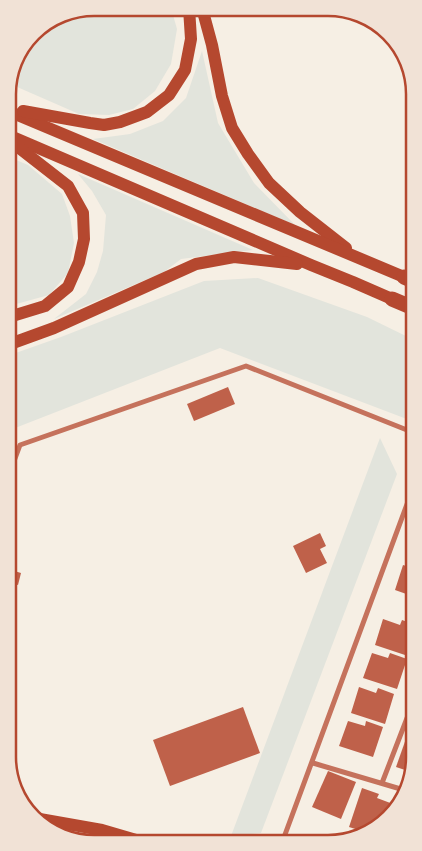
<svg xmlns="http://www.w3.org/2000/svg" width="422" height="851" font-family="'Alegreya Sans',sans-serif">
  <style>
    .green { fill: #e2e4dc }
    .building { fill: #bf614a }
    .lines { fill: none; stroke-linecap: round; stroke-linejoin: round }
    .minor { stroke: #c5725c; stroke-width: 5 }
    .primary { stroke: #b5482f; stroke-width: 12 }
    .motorway { stroke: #b5482f; stroke-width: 15 }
    .rim { fill: none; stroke: #b5482f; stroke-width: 2.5 }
  </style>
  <rect width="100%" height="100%" fill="#f6efe4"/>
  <!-- green -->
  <g class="green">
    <polygon points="94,8 171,8 177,29 171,64 155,91 133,109 109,115 79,114 8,83 37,29"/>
    <polygon points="202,51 218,123 254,183 295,225 93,139 130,134 163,121 186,98"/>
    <polygon points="9,157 28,165 62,194 70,216 74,243 68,273 49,295 9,306"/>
    <polygon points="78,174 253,250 181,259 164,272 54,319 86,294 97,272 103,251 106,215 92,191"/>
    <polygon points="258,278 367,317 412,339 412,421 220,348 10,430 10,355 61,337 204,281"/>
    <polygon points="380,438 397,474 261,833 231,836"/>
  </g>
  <!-- building -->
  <g class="building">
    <polygon points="228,387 235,404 194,421 187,404"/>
    <polygon points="320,533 326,546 320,549 327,563 306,573 293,546"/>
    <polygon points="413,535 413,559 405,557"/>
    <polygon points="403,565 413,568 413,602 410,600 412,596 395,590"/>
    <polygon points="11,570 21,573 18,585 11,583"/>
    <polygon points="383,619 400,625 402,620 413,624 414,641 408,656 375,645"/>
    <polygon points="372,653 388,658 390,653 407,659 397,689 363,678"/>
    <polygon points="359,687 376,693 378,688 394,694 385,724 351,713"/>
    <polygon points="243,707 260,753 170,786 153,740"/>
    <polygon points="348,721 365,726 366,721 383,727 373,757 339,746"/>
    <polygon points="408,733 414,735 414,763 411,772 396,767"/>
    <polygon points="328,771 356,782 341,819 312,807"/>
    <polygon points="362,788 379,794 377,798 393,804 390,814 365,832 349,827"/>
  </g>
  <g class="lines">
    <!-- minor -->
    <g class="minor">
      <polyline points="10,472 20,445 246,366 412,432"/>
      <polyline points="313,763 404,790"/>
      <polyline points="382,783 414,700"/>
      <polyline points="283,840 413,488"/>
    </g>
    <!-- primary -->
    <g class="primary">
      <polyline points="202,8 212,45 222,96 232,128 248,154 269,183 300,212 346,248"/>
      <polyline points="8,111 404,277"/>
      <polyline points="23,111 90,123 104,125 120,122 147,112 169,95 185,70 191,39 189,8"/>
      <polyline points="8,135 311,265 353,282 392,299"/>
      <polyline points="9,140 68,186 83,213 84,239 79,262 68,287 45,306 9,317"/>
      <polyline points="10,344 54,328 196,264 234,257 297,264"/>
      <polyline points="34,818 102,830 143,842"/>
    </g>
    <!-- motorway -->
    <g class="motorway">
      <polyline points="404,277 411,280"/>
      <polyline points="392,299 411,307"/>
    </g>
  </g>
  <!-- crop -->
  <path d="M0 0H422V851H0ZM94 16H328A78 78 0 0 1 406 94V757A78 78 0 0 1 328 835H94A78 78 0 0 1 16 757V94A78 78 0 0 1 94 16Z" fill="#f1e2d6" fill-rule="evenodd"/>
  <path class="rim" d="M94 16H328A78 78 0 0 1 406 94V757A78 78 0 0 1 328 835H94A78 78 0 0 1 16 757V94A78 78 0 0 1 94 16Z"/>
</svg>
